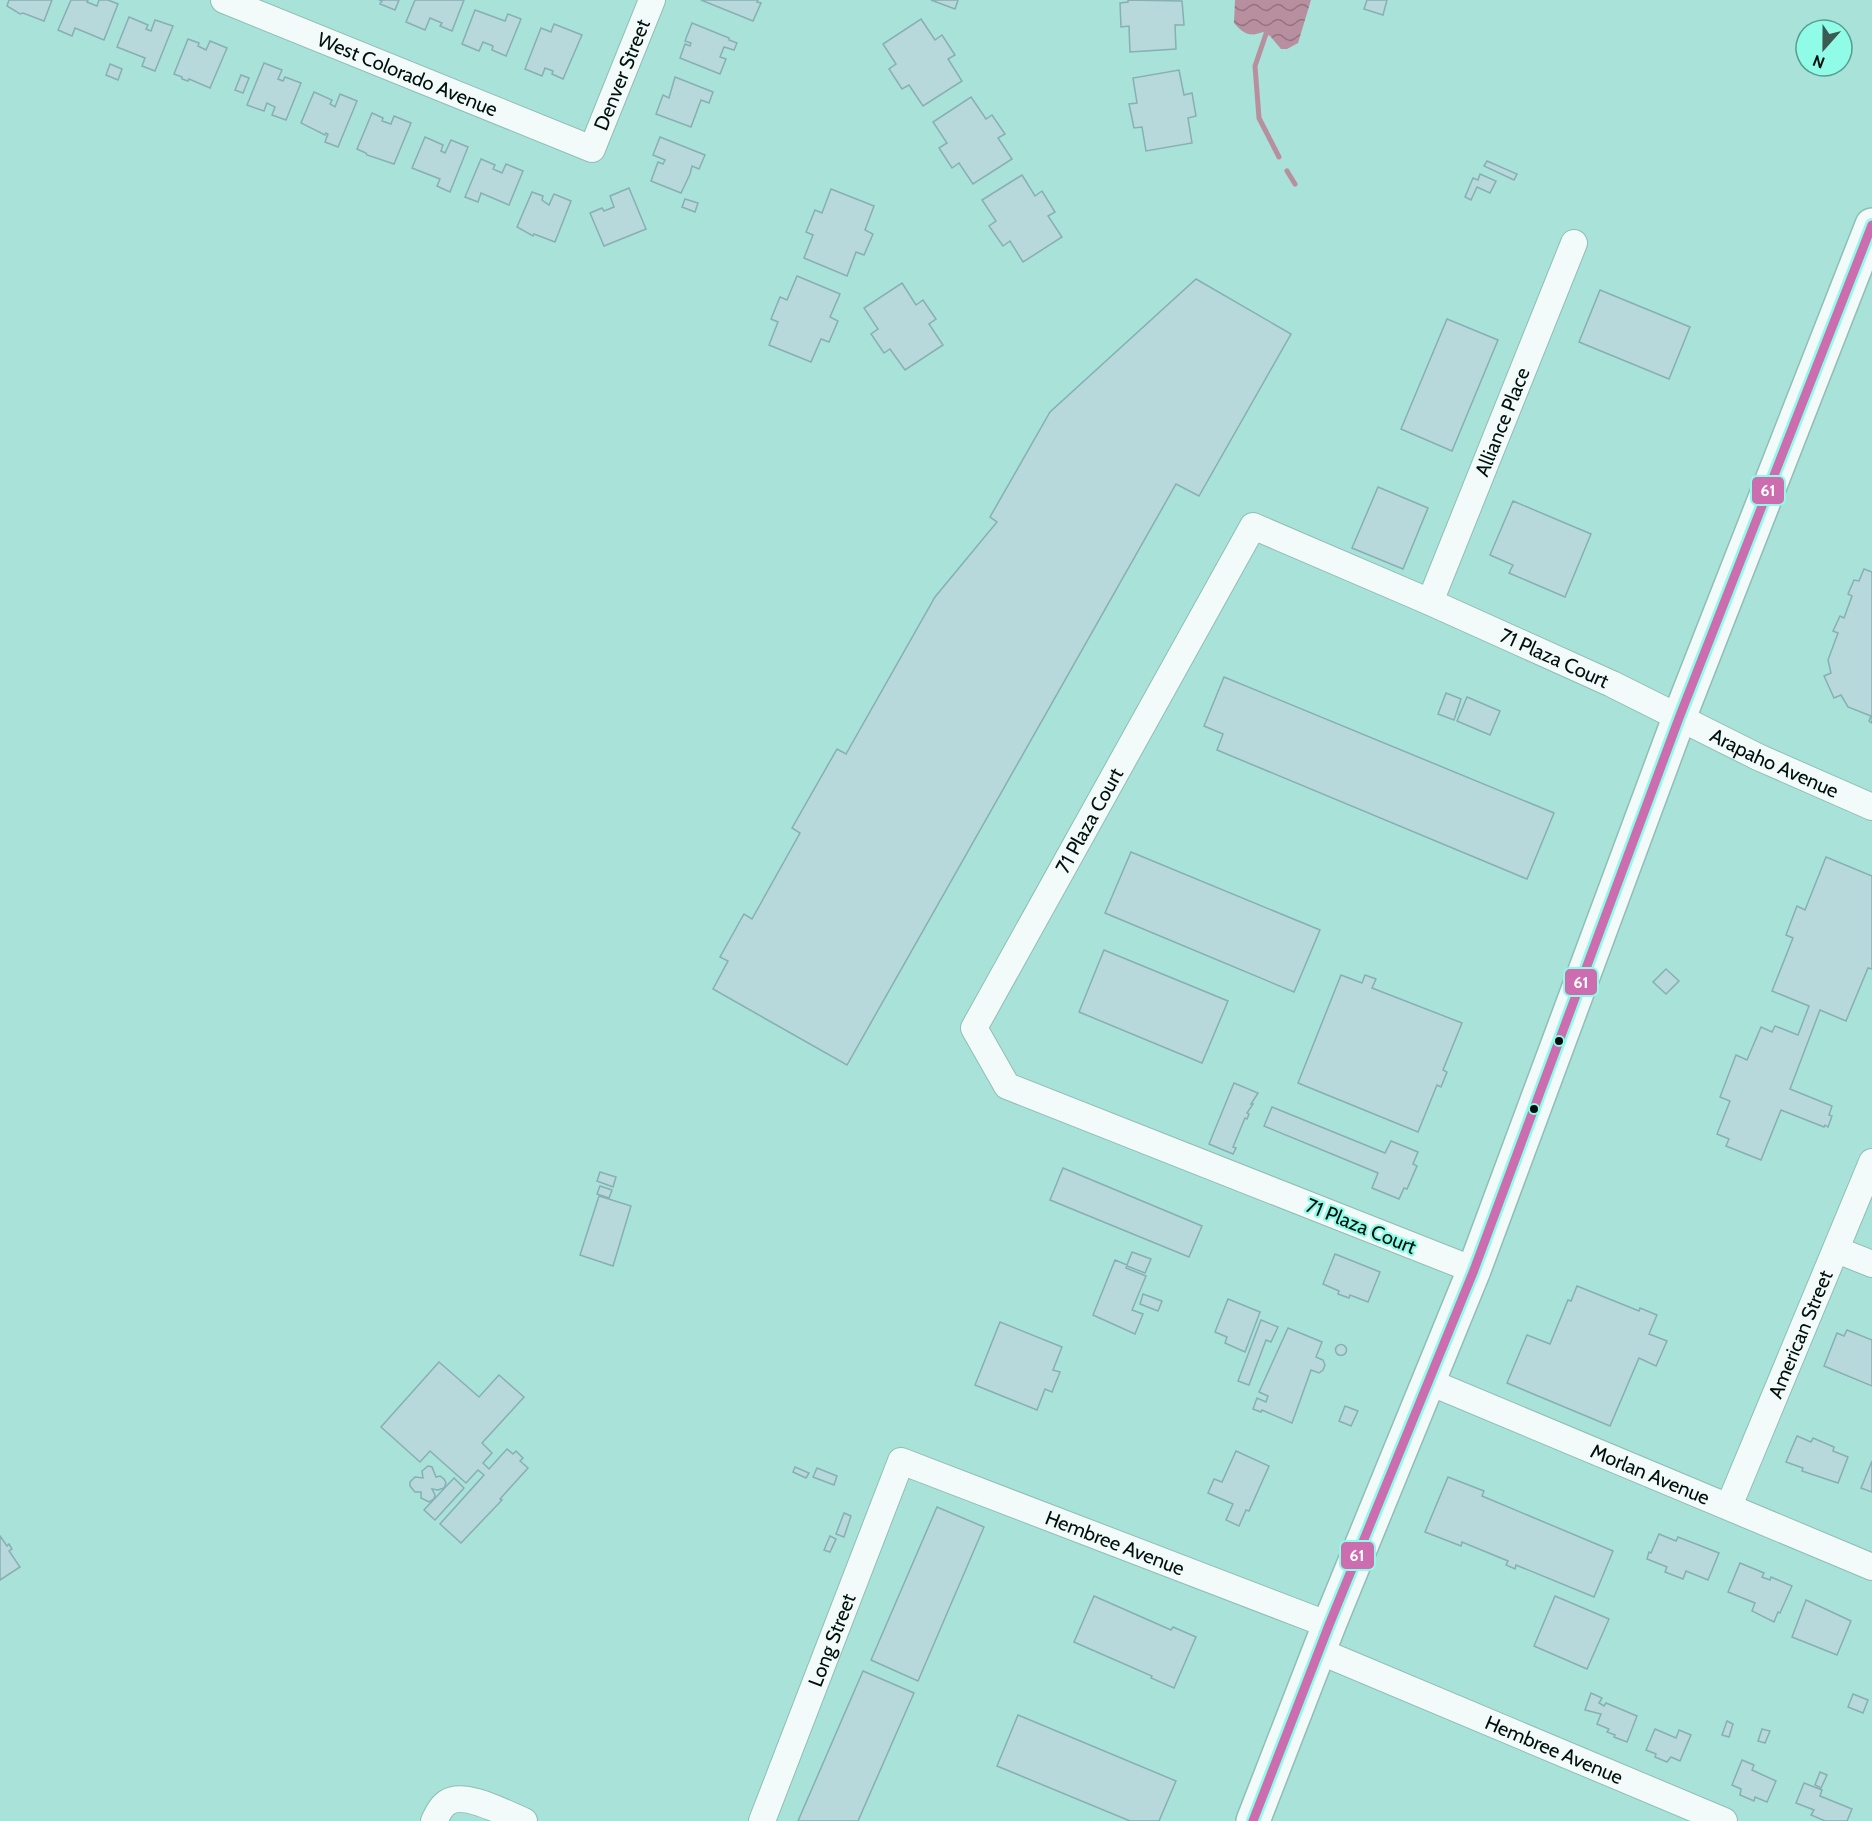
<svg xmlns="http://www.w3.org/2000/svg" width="1872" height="1821" font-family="Cabin,sans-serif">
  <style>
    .water { fill: url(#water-waves) }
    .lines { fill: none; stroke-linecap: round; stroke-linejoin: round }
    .stream { stroke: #b88f9e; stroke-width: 5 }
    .building { fill: #b7d9db; stroke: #87afb4; stroke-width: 1.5 }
    .minor-casing { stroke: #90beb7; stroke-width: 28 }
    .highway-casing { stroke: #90beb7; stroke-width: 36 }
    .minor { stroke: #f2fbf9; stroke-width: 26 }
    .highway { stroke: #f2fbf9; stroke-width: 33 }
    .bus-1-casing { stroke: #90fbe7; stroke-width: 14 }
    .bus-1 { stroke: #cc6db0; stroke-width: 9 }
    .bus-dot { fill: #00110d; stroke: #90fbe7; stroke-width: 2 }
    .labels { text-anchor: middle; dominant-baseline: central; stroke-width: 4.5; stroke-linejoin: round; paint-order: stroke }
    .street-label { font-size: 20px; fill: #00110d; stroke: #90fbe7 }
    .line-badge { stroke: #90fbe7; stroke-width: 2 }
    .badge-label { font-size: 16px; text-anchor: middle; font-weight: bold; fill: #fff }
  </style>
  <defs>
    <pattern id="water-waves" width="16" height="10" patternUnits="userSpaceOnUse" patternTransform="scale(1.5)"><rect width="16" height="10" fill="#b88f9e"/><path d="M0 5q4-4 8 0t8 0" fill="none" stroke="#93737f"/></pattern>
  </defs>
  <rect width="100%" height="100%" fill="#a8e2d8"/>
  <!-- water -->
  <path class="water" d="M1235,0H1311L1298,43L1287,49H1281L1270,36L1263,32C1249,37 1244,34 1234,23Z"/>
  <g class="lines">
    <!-- stream -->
    <g class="stream">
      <polyline points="1268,28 1255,66 1259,118 1279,157"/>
      <polyline points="1287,171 1295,184"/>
    </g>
  </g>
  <!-- building -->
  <g class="building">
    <polygon points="9,0 52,0 44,21 23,13 20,14 7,6"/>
    <polygon points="71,0 88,0 87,2 97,6 99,0 108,0 118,4 104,40 75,28 72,36 58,30"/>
    <polygon points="379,0 399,0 395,10 380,4 382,1"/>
    <polygon points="415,0 464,0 452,31 440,26 442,23 430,18 425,30 406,22"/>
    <polygon points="701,0 758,0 757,2 761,3 753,21"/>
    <polygon points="931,0 958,0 955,9"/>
    <polygon points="1128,0 1182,1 1184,25 1175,25 1176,49 1130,52 1129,26 1121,27 1120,3 1128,2"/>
    <polygon points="1367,0 1387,0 1383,15 1364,9"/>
    <polygon points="475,10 505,21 508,14 521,19 506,56 492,50 493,46 483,42 479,51 462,44"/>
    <polygon points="129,17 148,25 146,29 151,31 155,20 173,26 155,71 142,66 145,58 117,47"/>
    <polygon points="921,19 935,40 942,35 955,55 948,59 962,81 923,106 909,85 902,89 889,69 896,64 883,44"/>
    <polygon points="692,23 729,38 729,40 737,43 734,50 724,47 720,57 726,59 720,74 680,58 685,44 690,46 691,43 685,41"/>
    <polygon points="554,24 582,35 563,79 552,74 553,71 545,68 542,76 525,69 541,28 551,32"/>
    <polygon points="188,39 199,43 198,46 206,50 210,41 227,48 210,88 189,79 188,81 182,79 182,77 174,74"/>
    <polygon points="264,63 282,70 278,79 283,81 285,77 301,83 286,120 272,115 275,107 267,103 264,111 247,105"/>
    <polygon points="110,64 122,69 118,80 106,75"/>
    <polygon points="1179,70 1184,95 1192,93 1196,116 1188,118 1192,143 1146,151 1142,127 1134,128 1129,104 1137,103 1133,78"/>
    <polygon points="241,75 249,78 243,93 235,90"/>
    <polygon points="675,77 713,92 709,103 701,100 691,127 656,114 663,95 669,98"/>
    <polygon points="314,92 332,100 330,104 335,107 340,94 357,101 338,147 325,142 328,134 326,133 325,135 301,123"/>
    <polygon points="971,97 986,119 992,115 1005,134 998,138 1012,159 973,184 959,163 952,168 939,148 947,143 933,122"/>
    <polygon points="372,113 383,118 382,121 391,124 394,116 411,123 394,164 367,155 366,153 357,149"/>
    <polygon points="425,137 443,145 441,151 445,153 451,140 468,147 450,192 437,186 440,179 412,168"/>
    <polygon points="660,137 705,155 699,169 692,166 690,174 681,193 651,181 658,162 663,164 665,160 653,155"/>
    <polygon points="481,159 495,165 493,169 502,173 506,164 523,171 509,205 481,193 478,202 465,197"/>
    <polygon points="1487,161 1517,174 1514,180 1484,166"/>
    <polygon points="1480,174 1496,181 1490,193 1477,187 1471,200 1465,197 1473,178 1478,180"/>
    <polygon points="1022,175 1035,196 1042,191 1055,212 1048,216 1062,237 1023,262 1010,241 1003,246 989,226 996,221 982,200"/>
    <polygon points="629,188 646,229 604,246 590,213 602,208 604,211 614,207 610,196"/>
    <polygon points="831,189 874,206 865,230 873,234 864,255 856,252 847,276 804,258 813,235 806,232 815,210 822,213"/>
    <polygon points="532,192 543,196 542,200 549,205 554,194 571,201 555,242 534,234 533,236 517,227"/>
    <polygon points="685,199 698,203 695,212 682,207"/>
    <polygon points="797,276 840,294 830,317 838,321 829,342 821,339 811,362 769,345 778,322 771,319 780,297 787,300"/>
    <polygon points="1196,279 1291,334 1199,496 1176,484 847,1065 713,989 728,961 720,957 744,914 752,919 800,833 792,828 837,749 846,754 935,597 997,522 990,517 1050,412"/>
    <polygon points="902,283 916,305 923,300 936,319 929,324 943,345 905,370 890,349 884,353 871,334 878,329 864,308"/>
    <polygon points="1600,290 1690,327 1669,379 1579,342"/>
    <polygon points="1447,319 1498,340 1452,451 1401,429"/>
    <polygon points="1378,487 1428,508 1403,569 1352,548"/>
    <polygon points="1513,501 1591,534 1565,597 1509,573 1513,565 1490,555"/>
    <polygon points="1864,569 1872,572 1872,723 1869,721 1871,716 1848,707 1841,695 1834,698 1824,676 1831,673 1828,660 1838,633 1833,631 1840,616 1844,618 1852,596 1848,594 1854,580 1859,581"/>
    <polygon points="1224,677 1554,813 1527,879 1217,750 1223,734 1204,726"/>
    <polygon points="1446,693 1461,699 1454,720 1438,714"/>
    <polygon points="1467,697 1500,711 1490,735 1457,721"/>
    <polygon points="1131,852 1320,930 1294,992 1105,913"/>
    <polygon points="1826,857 1872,876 1872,969 1868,968 1846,1021 1820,1010 1790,1089 1832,1106 1829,1115 1832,1116 1828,1127 1825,1125 1824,1127 1781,1110 1761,1160 1726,1146 1729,1139 1717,1134 1730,1101 1720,1097 1736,1055 1747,1060 1761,1027 1772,1032 1775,1026 1798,1035 1809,1006 1772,991 1793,938 1786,935 1797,906 1805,910"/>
    <polygon points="1104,950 1228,1001 1202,1063 1079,1012"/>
    <polygon points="1666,969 1679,981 1666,994 1653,982"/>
    <polygon points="1341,975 1362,983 1365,975 1376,979 1372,988 1462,1023 1443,1070 1447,1072 1441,1087 1437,1085 1418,1132 1298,1083"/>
    <polygon points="1234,1083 1258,1093 1251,1104 1253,1104 1247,1113 1249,1114 1247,1119 1245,1118 1233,1147 1236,1148 1233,1154 1209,1144"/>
    <polygon points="1272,1107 1385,1153 1391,1141 1418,1152 1413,1164 1417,1166 1407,1189 1404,1188 1399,1199 1372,1188 1378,1173 1264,1126"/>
    <polygon points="1063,1168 1202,1226 1189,1257 1050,1200"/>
    <polygon points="600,1172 616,1177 613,1187 597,1181"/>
    <polygon points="600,1186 612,1190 609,1198 597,1194"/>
    <polygon points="599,1196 631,1206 613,1266 580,1255"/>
    <polygon points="1132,1252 1151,1259 1145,1273 1127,1266 1126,1268 1146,1276 1132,1310 1143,1314 1135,1334 1093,1315 1115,1260 1127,1265"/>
    <polygon points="1335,1254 1380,1272 1368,1302 1350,1295 1349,1298 1338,1294 1339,1291 1323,1284"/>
    <polygon points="1577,1286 1639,1311 1640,1308 1657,1315 1649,1334 1667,1341 1656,1366 1639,1358 1610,1426 1507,1383 1527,1335 1550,1344 1568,1300 1571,1301"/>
    <polygon points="1143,1294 1162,1301 1158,1311 1140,1304"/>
    <polygon points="1228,1299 1260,1312 1245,1352 1225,1343 1227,1337 1215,1332"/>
    <polygon points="1261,1320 1278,1327 1271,1342 1266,1340 1249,1385 1238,1381"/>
    <polygon points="1000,1322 1062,1347 1053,1370 1060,1372 1052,1392 1045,1389 1037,1410 975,1385"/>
    <polygon points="1288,1328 1322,1342 1316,1357 1323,1360 1325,1365 1323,1370 1319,1373 1311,1370 1292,1423 1262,1410 1261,1412 1253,1409 1257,1398 1266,1402 1268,1396 1259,1392"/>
    <polygon points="1847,1330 1872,1340 1872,1386 1824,1366 1837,1333 1844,1336"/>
    <circle cx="1341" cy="1350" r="5.5"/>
    <polygon points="439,1362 479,1397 499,1375 524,1397 482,1443 492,1453 483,1463 489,1469 507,1449 513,1454 516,1451 523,1458 520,1461 528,1468 500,1499 502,1500 461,1543 440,1524 484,1475 478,1470 466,1483 430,1451 420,1462 381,1427"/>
    <polygon points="1345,1406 1358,1411 1351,1426 1339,1421"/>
    <polygon points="1797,1436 1811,1442 1813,1438 1834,1447 1833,1451 1848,1457 1838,1483 1802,1471 1803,1468 1786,1462"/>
    <polygon points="1236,1451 1269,1466 1249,1511 1246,1510 1239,1526 1226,1520 1233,1504 1208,1493 1214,1479 1222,1482"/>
    <polygon points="1872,1461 1872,1492 1861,1488"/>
    <polygon points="428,1466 432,1467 436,1477 440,1476 444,1479 446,1483 444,1488 438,1490 432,1489 435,1495 434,1499 429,1502 421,1498 421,1492 415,1492 410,1486 410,1482 415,1477 423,1478 422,1471"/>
    <polygon points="795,1467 809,1473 806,1478 793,1472"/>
    <polygon points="817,1468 837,1476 834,1485 813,1477"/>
    <polygon points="1448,1477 1484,1491 1482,1496 1613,1551 1594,1597 1516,1565 1515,1569 1506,1565 1508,1561 1462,1542 1461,1546 1425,1532"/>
    <polygon points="454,1478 464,1488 435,1520 424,1510"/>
    <polygon points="937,1507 984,1527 918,1681 871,1660"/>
    <polygon points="844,1513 851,1516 844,1537 836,1534"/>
    <polygon points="1659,1534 1676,1541 1678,1537 1719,1553 1708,1580 1686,1571 1683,1579 1665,1572 1667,1567 1647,1559 1649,1552 1651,1553"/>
    <polygon points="0,1536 7,1546 9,1544 12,1549 9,1551 20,1567 0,1580"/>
    <polygon points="830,1536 836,1539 830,1552 824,1550"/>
    <polygon points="1740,1563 1764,1573 1762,1577 1770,1580 1771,1577 1792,1586 1780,1613 1778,1612 1774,1622 1752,1611 1755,1603 1728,1592"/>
    <polygon points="1094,1596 1171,1630 1173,1627 1196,1637 1174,1688 1151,1678 1152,1676 1074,1642"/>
    <polygon points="1555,1596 1609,1619 1587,1669 1534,1646"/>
    <polygon points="1806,1600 1851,1621 1837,1655 1792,1637"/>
    <polygon points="863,1671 914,1693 858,1821 798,1821"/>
    <polygon points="1591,1693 1602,1698 1599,1703 1604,1706 1606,1703 1637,1716 1627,1742 1614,1737 1615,1735 1607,1732 1609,1729 1597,1724 1601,1714 1585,1710"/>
    <polygon points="1853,1694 1868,1700 1863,1713 1848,1707"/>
    <polygon points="1018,1715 1176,1781 1159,1821 1130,1821 997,1766"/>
    <polygon points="1727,1721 1733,1724 1729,1737 1722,1735"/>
    <polygon points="1655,1729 1676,1738 1679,1730 1691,1735 1680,1761 1671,1757 1667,1762 1655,1757 1656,1754 1646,1750"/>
    <polygon points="1762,1729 1770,1731 1765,1743 1758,1741"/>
    <polygon points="1742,1760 1754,1765 1752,1770 1776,1781 1767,1802 1755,1797 1754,1801 1740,1795 1741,1789 1732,1785"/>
    <polygon points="1820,1772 1827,1775 1821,1788 1815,1785"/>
    <polygon points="1804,1783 1822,1790 1820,1796 1852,1809 1847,1821 1825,1821 1811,1815 1814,1810 1796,1803"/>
  </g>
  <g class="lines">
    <defs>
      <g id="minor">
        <path id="s1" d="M224,0L592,149L652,0"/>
        <path id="s2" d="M1430,602L1574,243"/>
        <polyline points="1837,1250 1872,1264"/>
        <path id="s3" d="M1474,1270L1007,1086L974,1028L1253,526L1430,602L1612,684L1758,757L1872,807"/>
        <path id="s4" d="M1427,1381L1872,1567"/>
        <path id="s5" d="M1729,1506L1872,1162"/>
        <path id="s6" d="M1319,1651L1724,1821"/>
        <path d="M434,1821C437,1815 441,1806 448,1802C465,1791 506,1814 524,1821"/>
        <path id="s7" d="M762,1821L901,1461L1329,1625"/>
      </g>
      <polyline id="highway" points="1253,1821 1329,1625 1474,1270 1679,718 1872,225"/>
    </defs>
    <!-- minor casing -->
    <use href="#minor" class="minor-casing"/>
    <!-- highway casing -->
    <use href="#highway" class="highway-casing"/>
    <!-- minor -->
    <use href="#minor" class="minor"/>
    <!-- highway -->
    <use href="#highway" class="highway"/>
    <defs>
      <polyline id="bus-1" points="1253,1821 1329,1625 1474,1270 1679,718 1872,225"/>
    </defs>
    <!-- bus-1 casing -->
    <use href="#bus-1" class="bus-1-casing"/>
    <!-- bus-1 -->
    <use href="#bus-1" class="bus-1"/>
  </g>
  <!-- markers -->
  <g class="bus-dot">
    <circle cx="1559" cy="1041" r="5"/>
    <circle cx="1534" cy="1109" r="5"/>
  </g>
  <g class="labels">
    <!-- street labels -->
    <g class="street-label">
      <text stroke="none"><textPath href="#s1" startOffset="198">West Colorado Avenue</textPath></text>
      <text stroke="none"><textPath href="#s1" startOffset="477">Denver Street</textPath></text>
      <text stroke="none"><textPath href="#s2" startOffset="194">Alliance Place</textPath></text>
      <text stroke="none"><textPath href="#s3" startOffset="1472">71 Plaza Court</textPath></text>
      <text stroke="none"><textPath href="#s3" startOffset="1716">Arapaho Avenue</textPath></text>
      <text stroke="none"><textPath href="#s3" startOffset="806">71 Plaza Court</textPath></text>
      <text transform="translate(1361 1226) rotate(22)">71 Plaza Court</text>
      <text stroke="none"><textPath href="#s5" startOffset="186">American Street</textPath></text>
      <text stroke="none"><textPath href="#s4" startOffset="242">Morlan Avenue</textPath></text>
      <text stroke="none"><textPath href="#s7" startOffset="615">Hembree Avenue</textPath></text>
      <text stroke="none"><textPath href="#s7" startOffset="194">Long Street</textPath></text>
      <text stroke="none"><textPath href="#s6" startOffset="255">Hembree Avenue</textPath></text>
    </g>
  </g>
  <g class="line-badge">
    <rect x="1751" y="476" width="34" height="29" rx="6" fill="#cc6db0"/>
    <rect x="1564" y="968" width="34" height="28" rx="6" fill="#cc6db0"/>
    <rect x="1340" y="1541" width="35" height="29" rx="6" fill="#cc6db0"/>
  </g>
  <g class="badge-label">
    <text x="1768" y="496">61</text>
    <text x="1581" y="988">61</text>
    <text x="1357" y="1561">61</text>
  </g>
  <!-- north arrow -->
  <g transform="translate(1824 48) rotate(201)"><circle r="28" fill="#90fbe7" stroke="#569d90" stroke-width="1.5"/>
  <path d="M0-4.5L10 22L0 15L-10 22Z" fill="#3b5a54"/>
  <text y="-9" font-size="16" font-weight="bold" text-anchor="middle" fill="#00110d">N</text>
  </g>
</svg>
